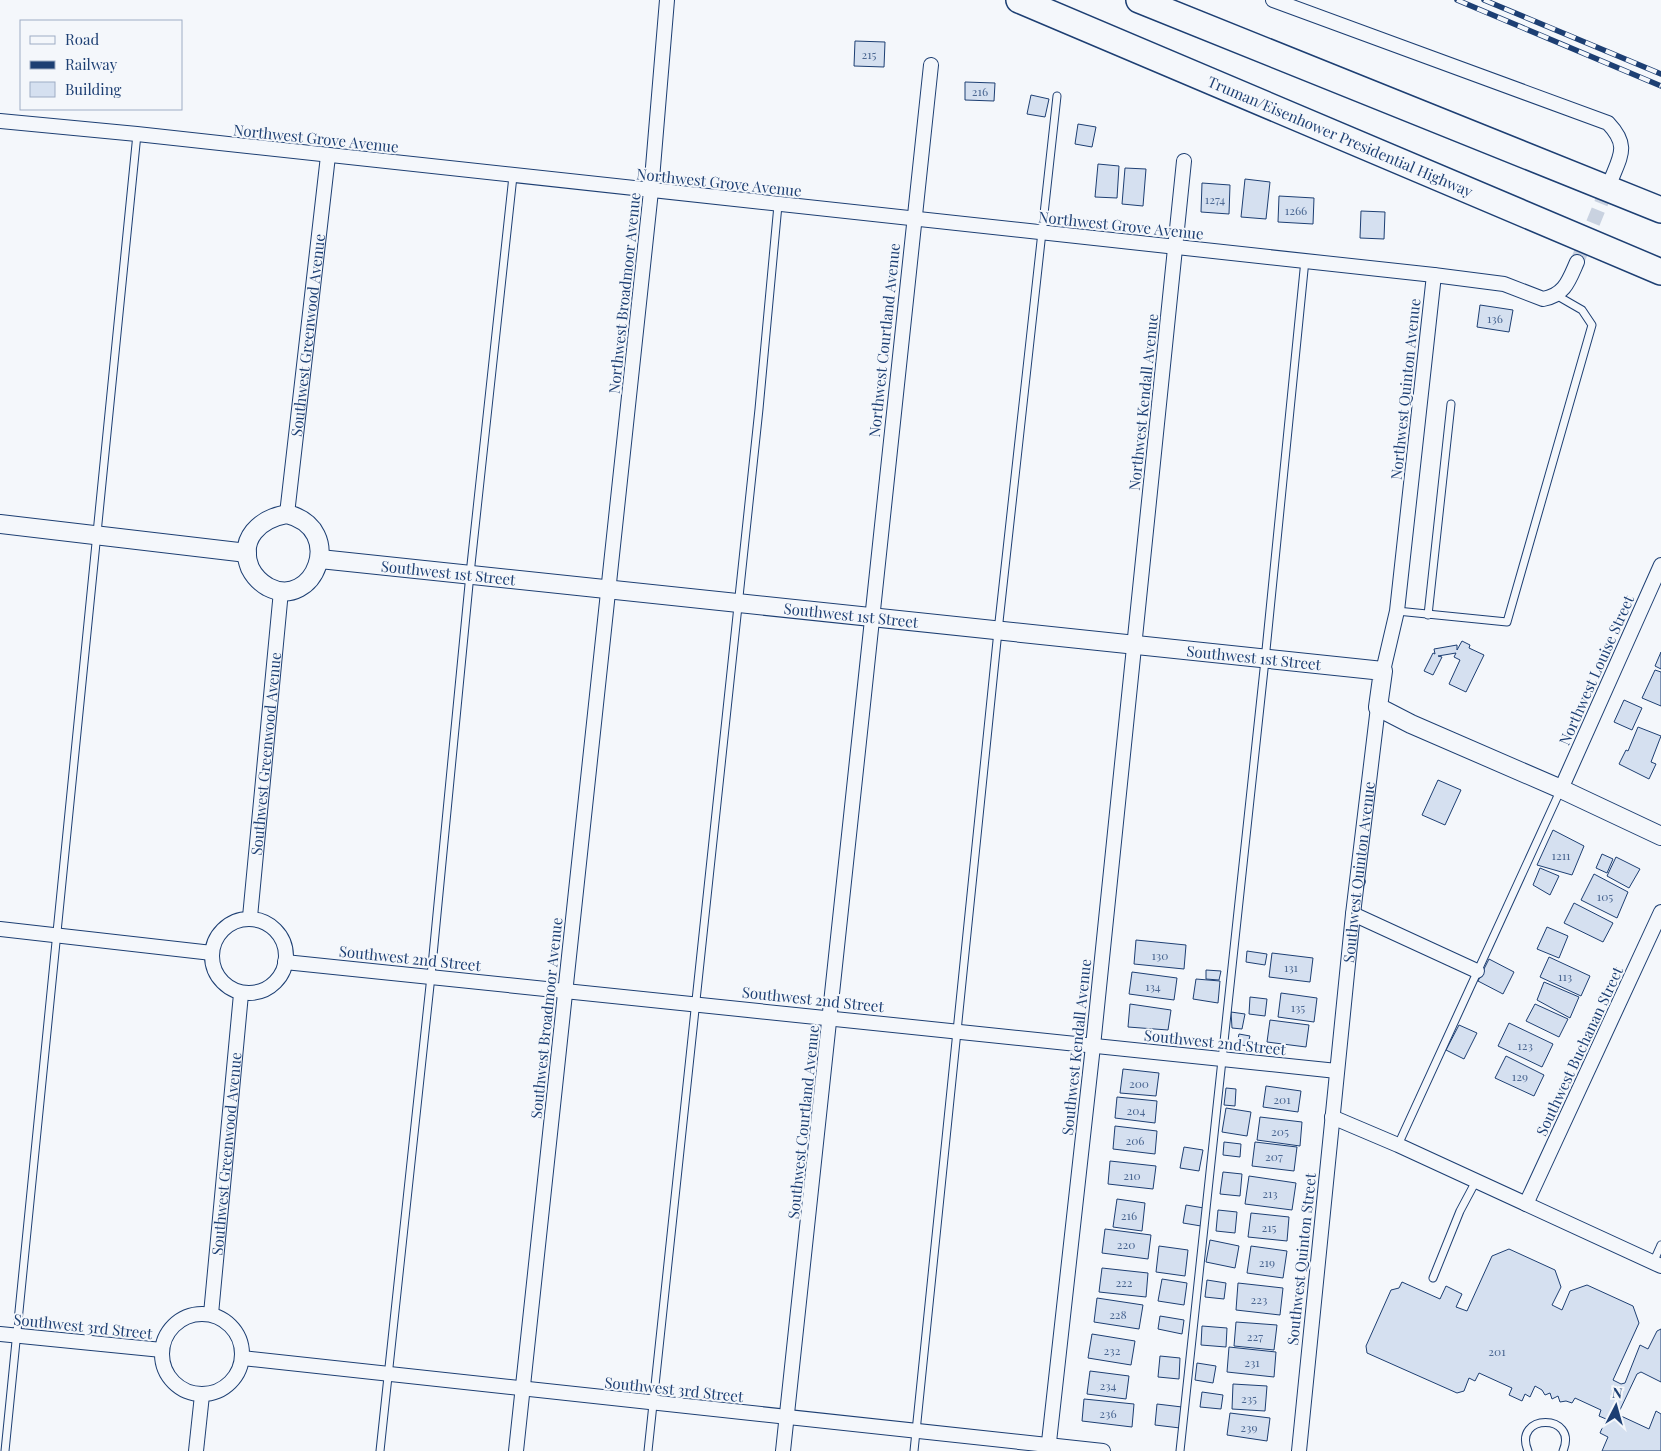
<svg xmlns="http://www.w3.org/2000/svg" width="1661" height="1451" font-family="'Playfair Display',serif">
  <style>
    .building { fill: #d5e0f0; stroke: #1d3f73 }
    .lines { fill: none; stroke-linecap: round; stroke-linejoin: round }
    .minor-tunnel { stroke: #c9d2e0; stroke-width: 14; stroke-dasharray: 14 7; stroke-linecap: butt }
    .service-casing { stroke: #1d3f73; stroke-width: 9 }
    .minor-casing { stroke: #1d3f73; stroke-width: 16 }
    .tertiary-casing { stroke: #1d3f73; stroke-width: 20 }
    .motorway-casing { stroke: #1d3f73; stroke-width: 28 }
    .service { stroke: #f4f7fb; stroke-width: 7 }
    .minor { stroke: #f4f7fb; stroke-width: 14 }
    .tertiary { stroke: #f4f7fb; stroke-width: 18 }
    .motorway { stroke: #f4f7fb; stroke-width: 25 }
    .rail-casing { stroke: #1d3f73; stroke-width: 5.5 }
    .rail { stroke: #f4f7fb; stroke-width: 4; stroke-dasharray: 11; stroke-linecap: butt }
    .labels { text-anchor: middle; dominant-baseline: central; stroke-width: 4; stroke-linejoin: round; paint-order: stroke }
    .number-label { font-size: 12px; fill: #4b6792 }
    .street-label { font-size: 15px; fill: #1d3f73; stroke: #f4f7fb }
  </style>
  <rect width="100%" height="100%" fill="#f4f7fb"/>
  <!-- building -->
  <g class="building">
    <polygon points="855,41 885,42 884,67 854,66"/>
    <polygon points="965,82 995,83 994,101 965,100"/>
    <polygon points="1031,95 1049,99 1045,117 1027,114"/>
    <polygon points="1078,124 1096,127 1092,147 1075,144"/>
    <polygon points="1098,164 1119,166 1117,198 1095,197"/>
    <polygon points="1125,168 1146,169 1143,206 1122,204"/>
    <polygon points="1245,179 1270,182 1266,219 1241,217"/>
    <polygon points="1202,183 1230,185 1229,214 1201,212"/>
    <polygon points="1279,196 1314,198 1313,224 1278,222"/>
    <polygon points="1361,211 1385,212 1384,239 1360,238"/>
    <polygon points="1480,305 1513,310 1509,332 1477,327"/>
    <polygon points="1462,641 1470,645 1469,648 1484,655 1466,692 1449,684 1460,660 1454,657 1456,653 1438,656 1442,657 1433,675 1424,671 1433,653 1435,654 1434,649 1457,645 1457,650"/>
    <polygon points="1661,652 1661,669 1655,666"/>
    <polygon points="1655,670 1661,672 1661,706 1642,698"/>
    <polygon points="1624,700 1642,708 1632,730 1614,722"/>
    <polygon points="1638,727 1661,736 1651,762 1656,764 1649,779 1619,764 1626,750 1628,751"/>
    <polygon points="1438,780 1461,790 1445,825 1422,815"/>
    <polygon points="1553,830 1584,846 1572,875 1537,865"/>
    <polygon points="1602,854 1613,859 1607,873 1596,868"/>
    <polygon points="1616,857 1640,869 1629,888 1607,876"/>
    <polygon points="1540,868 1559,876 1550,895 1533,885"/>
    <polygon points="1594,874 1628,892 1617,918 1581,900"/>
    <polygon points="1574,903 1613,923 1603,942 1564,923"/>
    <polygon points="1547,927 1568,936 1559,958 1537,949"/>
    <polygon points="1136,940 1186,945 1184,969 1134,964"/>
    <polygon points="1247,951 1267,954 1265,965 1246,962"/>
    <polygon points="1272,953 1313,958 1310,982 1269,977"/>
    <polygon points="1549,957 1590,976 1581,996 1540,977"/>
    <polygon points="1489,959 1514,972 1503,994 1478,981"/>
    <polygon points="1206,970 1221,971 1219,980 1206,979"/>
    <polygon points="1132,972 1177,978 1174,1000 1129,994"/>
    <polygon points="1196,979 1220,981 1218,1003 1193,999"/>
    <polygon points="1544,982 1579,997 1570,1018 1537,1000"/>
    <polygon points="1281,993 1317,998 1314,1022 1278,1017"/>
    <polygon points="1250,997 1267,999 1265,1016 1249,1014"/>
    <polygon points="1130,1004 1171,1010 1168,1030 1128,1027"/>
    <polygon points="1535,1004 1568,1019 1559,1037 1526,1021"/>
    <polygon points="1231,1012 1245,1014 1242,1029 1232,1028"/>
    <polygon points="1270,1020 1309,1025 1306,1047 1267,1042"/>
    <polygon points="1509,1023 1553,1044 1542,1067 1498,1046"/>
    <polygon points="1459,1025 1477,1033 1464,1059 1446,1050"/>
    <polygon points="1239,1034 1250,1036 1247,1046 1237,1044"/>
    <polygon points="1506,1056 1544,1075 1534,1096 1495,1078"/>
    <polygon points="1123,1069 1159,1073 1156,1096 1120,1093"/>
    <polygon points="1266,1086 1301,1091 1298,1112 1263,1107"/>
    <polygon points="1226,1088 1236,1089 1235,1106 1224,1105"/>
    <polygon points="1117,1097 1157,1101 1155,1123 1115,1118"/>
    <polygon points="1226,1108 1251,1112 1247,1136 1222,1132"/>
    <polygon points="1260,1117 1302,1122 1300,1146 1257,1140"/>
    <polygon points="1115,1126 1157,1131 1155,1154 1113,1149"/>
    <polygon points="1224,1142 1241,1144 1240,1157 1223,1155"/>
    <polygon points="1255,1142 1297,1147 1294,1171 1252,1166"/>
    <polygon points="1184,1147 1203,1150 1199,1171 1180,1168"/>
    <polygon points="1110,1161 1156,1166 1153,1189 1108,1184"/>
    <polygon points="1223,1172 1242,1174 1240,1196 1220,1194"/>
    <polygon points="1249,1176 1296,1183 1292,1210 1245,1204"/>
    <polygon points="1117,1199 1145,1203 1142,1231 1113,1227"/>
    <polygon points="1186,1205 1204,1208 1201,1226 1183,1223"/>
    <polygon points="1218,1210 1237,1212 1235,1233 1216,1231"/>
    <polygon points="1251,1213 1289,1217 1287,1241 1248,1237"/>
    <polygon points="1105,1229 1151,1235 1148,1259 1102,1253"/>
    <polygon points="1210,1240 1239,1246 1235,1268 1206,1262"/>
    <polygon points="1159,1246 1188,1250 1185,1276 1156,1272"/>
    <polygon points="1251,1246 1287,1251 1283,1278 1247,1273"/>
    <polygon points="1509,1249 1555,1270 1561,1287 1552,1305 1562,1310 1570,1291 1587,1285 1633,1306 1639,1323 1613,1380 1621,1384 1625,1383 1640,1345 1648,1349 1657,1331 1661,1329 1661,1382 1641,1372 1637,1374 1619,1412 1621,1416 1649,1429 1656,1411 1661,1414 1661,1451 1602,1451 1608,1437 1600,1433 1606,1419 1599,1416 1601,1410 1575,1398 1572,1403 1566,1401 1560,1402 1558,1396 1552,1399 1550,1393 1545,1395 1542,1390 1535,1386 1530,1397 1525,1394 1522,1401 1509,1395 1512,1388 1479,1373 1475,1381 1469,1378 1464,1391 1457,1393 1367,1353 1366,1346 1391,1290 1399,1288 1402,1282 1440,1299 1446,1286 1462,1294 1456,1307 1467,1311 1492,1256"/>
    <polygon points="1102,1268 1148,1273 1146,1297 1099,1292"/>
    <polygon points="1162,1279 1187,1283 1184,1305 1158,1301"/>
    <polygon points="1207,1280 1226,1283 1224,1299 1205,1297"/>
    <polygon points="1238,1283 1283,1288 1280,1315 1236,1310"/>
    <polygon points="1097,1298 1143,1305 1139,1329 1094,1322"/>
    <polygon points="1160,1316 1184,1320 1182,1334 1158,1329"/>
    <polygon points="1236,1322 1277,1325 1274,1350 1234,1346"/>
    <polygon points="1202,1326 1227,1328 1226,1347 1201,1345"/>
    <polygon points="1092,1334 1135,1341 1131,1365 1088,1358"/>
    <polygon points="1229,1347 1276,1352 1274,1377 1227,1372"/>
    <polygon points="1160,1356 1180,1358 1179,1379 1158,1377"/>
    <polygon points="1197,1363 1216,1366 1213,1383 1195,1380"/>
    <polygon points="1090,1371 1129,1376 1126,1399 1087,1394"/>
    <polygon points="1233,1384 1267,1386 1265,1411 1232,1409"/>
    <polygon points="1202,1392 1223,1395 1221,1409 1200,1407"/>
    <polygon points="1084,1399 1134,1404 1132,1427 1082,1421"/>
    <polygon points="1157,1404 1182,1407 1180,1428 1155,1425"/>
    <polygon points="1230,1413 1270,1418 1267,1441 1227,1435"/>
  </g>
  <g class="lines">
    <!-- minor-tunnel -->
    <polyline class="minor-tunnel" points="1577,262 1609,184"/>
    <defs>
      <g id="service">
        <polyline points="1397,611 1507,622 1592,325 1582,310 1556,295"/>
        <polyline points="1428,615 1451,404"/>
        <polyline points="1398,1145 1561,789"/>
        <polyline points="1653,1263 1661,1245"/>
        <polyline points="1433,1278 1460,1211 1476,1181"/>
        <polyline points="5,1451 137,134"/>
        <polyline points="380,1451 431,976 470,574 513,176"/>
        <polyline points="648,1451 759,409 778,205"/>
        <polyline points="914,1451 998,631 1057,96"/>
        <polyline points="1180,1451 1265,660 1305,260"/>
        <path d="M1528,1451C1512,1413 1579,1413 1563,1451"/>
      </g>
      <g id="minor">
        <path d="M1273,0L1608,123C1629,145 1621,155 1611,180"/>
        <path d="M0,121L137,134L1434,275L1504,284L1543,299C1565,295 1569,280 1577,262"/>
        <path id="s1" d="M287,514L328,156"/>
        <polyline points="1383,671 1397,611 1434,275"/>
        <polyline points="1561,789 1661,565"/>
        <polyline points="1353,914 1477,971"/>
        <path id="s2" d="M250,917L281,591"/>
        <circle cx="249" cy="956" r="37"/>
        <polyline points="0,929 212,953"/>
        <polyline points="285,962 1337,1071"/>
        <polyline points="1332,1117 1398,1145 1661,1266"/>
        <polyline points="1526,1204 1661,912"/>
        <circle cx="202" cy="1354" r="40"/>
        <path id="s3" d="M211,1314L241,994"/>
        <polyline points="0,1334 162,1350"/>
        <polyline points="242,1358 1103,1451"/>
        <polyline points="196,1451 202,1395"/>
        <polyline points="516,1451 651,191 667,0"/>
        <path d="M783,1451C835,989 880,527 931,65"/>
        <polyline points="1048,1451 1093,1046 1184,161"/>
        <path id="s4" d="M1299,1451L1353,914L1378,707"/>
      </g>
      <g id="tertiary">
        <path d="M287,514C347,529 314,611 268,587C261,583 254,576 250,568C238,538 260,519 287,514Z"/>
        <polyline points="0,524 247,553"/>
        <path id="s5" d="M320,559L1383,671L1378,707L1411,724L1561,789L1661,836"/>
      </g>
      <g id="motorway">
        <path id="s6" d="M1019,0L1661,272"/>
        <polyline points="1139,0 1661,210"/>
      </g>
    </defs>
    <!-- service casing -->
    <use href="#service" class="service-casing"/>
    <!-- minor casing -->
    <use href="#minor" class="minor-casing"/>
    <!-- tertiary casing -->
    <use href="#tertiary" class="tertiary-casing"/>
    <!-- motorway casing -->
    <use href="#motorway" class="motorway-casing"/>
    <!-- service -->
    <use href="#service" class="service"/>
    <!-- minor -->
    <use href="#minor" class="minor"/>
    <!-- tertiary -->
    <use href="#tertiary" class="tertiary"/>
    <!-- motorway -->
    <use href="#motorway" class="motorway"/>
    <defs>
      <g id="rail">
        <polyline points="1457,0 1661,86"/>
        <polyline points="1484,0 1661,74"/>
      </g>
    </defs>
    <!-- rail casing -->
    <use href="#rail" class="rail-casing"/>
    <!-- rail -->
    <use href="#rail" class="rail"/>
  </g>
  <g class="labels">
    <!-- number labels -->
    <g class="number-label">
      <text x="869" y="54">215</text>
      <text x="980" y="91">216</text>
      <text x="1215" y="199">1274</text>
      <text x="1296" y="210">1266</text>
      <text x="1495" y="318">136</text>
      <text x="1561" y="855">1211</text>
      <text x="1605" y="896">105</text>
      <text x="1160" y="955">130</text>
      <text x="1291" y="967">131</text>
      <text x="1565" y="976">113</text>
      <text x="1153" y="986">134</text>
      <text x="1298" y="1007">135</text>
      <text x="1525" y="1045">123</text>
      <text x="1520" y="1076">129</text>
      <text x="1139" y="1083">200</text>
      <text x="1282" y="1099">201</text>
      <text x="1136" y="1110">204</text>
      <text x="1280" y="1131">205</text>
      <text x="1135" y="1140">206</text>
      <text x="1274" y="1156">207</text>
      <text x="1132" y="1175">210</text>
      <text x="1270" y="1193">213</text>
      <text x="1129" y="1215">216</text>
      <text x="1269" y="1227">215</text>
      <text x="1126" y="1244">220</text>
      <text x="1267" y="1262">219</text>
      <text x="1124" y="1282">222</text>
      <text x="1259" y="1299">223</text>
      <text x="1118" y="1314">228</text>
      <text x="1255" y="1336">227</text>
      <text x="1112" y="1350">232</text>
      <text x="1497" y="1351">201</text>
      <text x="1252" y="1362">231</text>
      <text x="1108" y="1385">234</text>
      <text x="1249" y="1398">235</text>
      <text x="1108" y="1413">236</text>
      <text x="1249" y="1427">239</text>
    </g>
    <!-- street labels -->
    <g class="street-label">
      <text stroke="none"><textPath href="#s6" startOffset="349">Truman/Eisenhower Presidential Highway</textPath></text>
      <text transform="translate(316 138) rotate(6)">Northwest Grove Avenue</text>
      <text transform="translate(719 182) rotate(6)">Northwest Grove Avenue</text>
      <text transform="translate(1121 225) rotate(6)">Northwest Grove Avenue</text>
      <text transform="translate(624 293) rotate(-84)">Northwest Broadmoor Avenue</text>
      <text stroke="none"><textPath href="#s1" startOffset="180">Southwest Greenwood Avenue</textPath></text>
      <text transform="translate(884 340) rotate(-84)">Northwest Courtland Avenue</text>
      <text transform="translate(1405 389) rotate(-84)">Northwest Quinton Avenue</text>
      <text transform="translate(1143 402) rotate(-84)">Northwest Kendall Avenue</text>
      <text stroke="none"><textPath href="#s5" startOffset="129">Southwest 1st Street</textPath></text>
      <text stroke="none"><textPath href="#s5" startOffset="534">Southwest 1st Street</textPath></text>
      <text stroke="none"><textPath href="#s5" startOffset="939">Southwest 1st Street</textPath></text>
      <text transform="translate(1596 670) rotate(-66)">Northwest Louise Street</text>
      <text stroke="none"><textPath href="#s2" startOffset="164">Southwest Greenwood Avenue</textPath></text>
      <text stroke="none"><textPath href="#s4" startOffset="582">Southwest Quinton Avenue</textPath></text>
      <text transform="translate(410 958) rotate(6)">Southwest 2nd Street</text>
      <text transform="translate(813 999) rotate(6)">Southwest 2nd Street</text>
      <text transform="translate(546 1018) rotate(-84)">Southwest Broadmoor Avenue</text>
      <text transform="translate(1215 1042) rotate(6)">Southwest 2nd Street</text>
      <text transform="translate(1076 1047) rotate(-84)">Southwest Kendall Avenue</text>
      <text transform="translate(1579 1051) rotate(-65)">Southwest Buchanan Street</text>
      <text transform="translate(803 1122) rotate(-84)">Southwest Courtland Avenue</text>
      <text stroke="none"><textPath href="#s3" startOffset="161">Southwest Greenwood Avenue</textPath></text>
      <text transform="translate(1301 1259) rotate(-84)">Southwest Quinton Street</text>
      <text transform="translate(83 1326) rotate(6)">Southwest 3rd Street</text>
      <text transform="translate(674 1389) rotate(6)">Southwest 3rd Street</text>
    </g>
  </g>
  <!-- legend -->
  <rect x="20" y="20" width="162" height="90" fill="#f4f7fb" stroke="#9eadc5"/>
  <rect x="30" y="36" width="25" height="8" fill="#f4f7fb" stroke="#9eadc5"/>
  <text x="65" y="45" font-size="15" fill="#1d3f73">Road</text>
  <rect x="30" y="61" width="25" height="8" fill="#1d3f73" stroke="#9eadc5"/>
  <text x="65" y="70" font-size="15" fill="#1d3f73">Railway</text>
  <rect x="30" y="82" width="25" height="15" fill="#d5e0f0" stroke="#9eadc5"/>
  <text x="65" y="95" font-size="15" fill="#1d3f73">Building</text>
  <!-- north arrow -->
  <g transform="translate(1616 1406) rotate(6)" stroke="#f4f7fb" stroke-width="4" paint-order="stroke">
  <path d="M0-4L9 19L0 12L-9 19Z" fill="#1d3f73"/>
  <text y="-8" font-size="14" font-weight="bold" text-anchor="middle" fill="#1d3f73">N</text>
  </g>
</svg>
